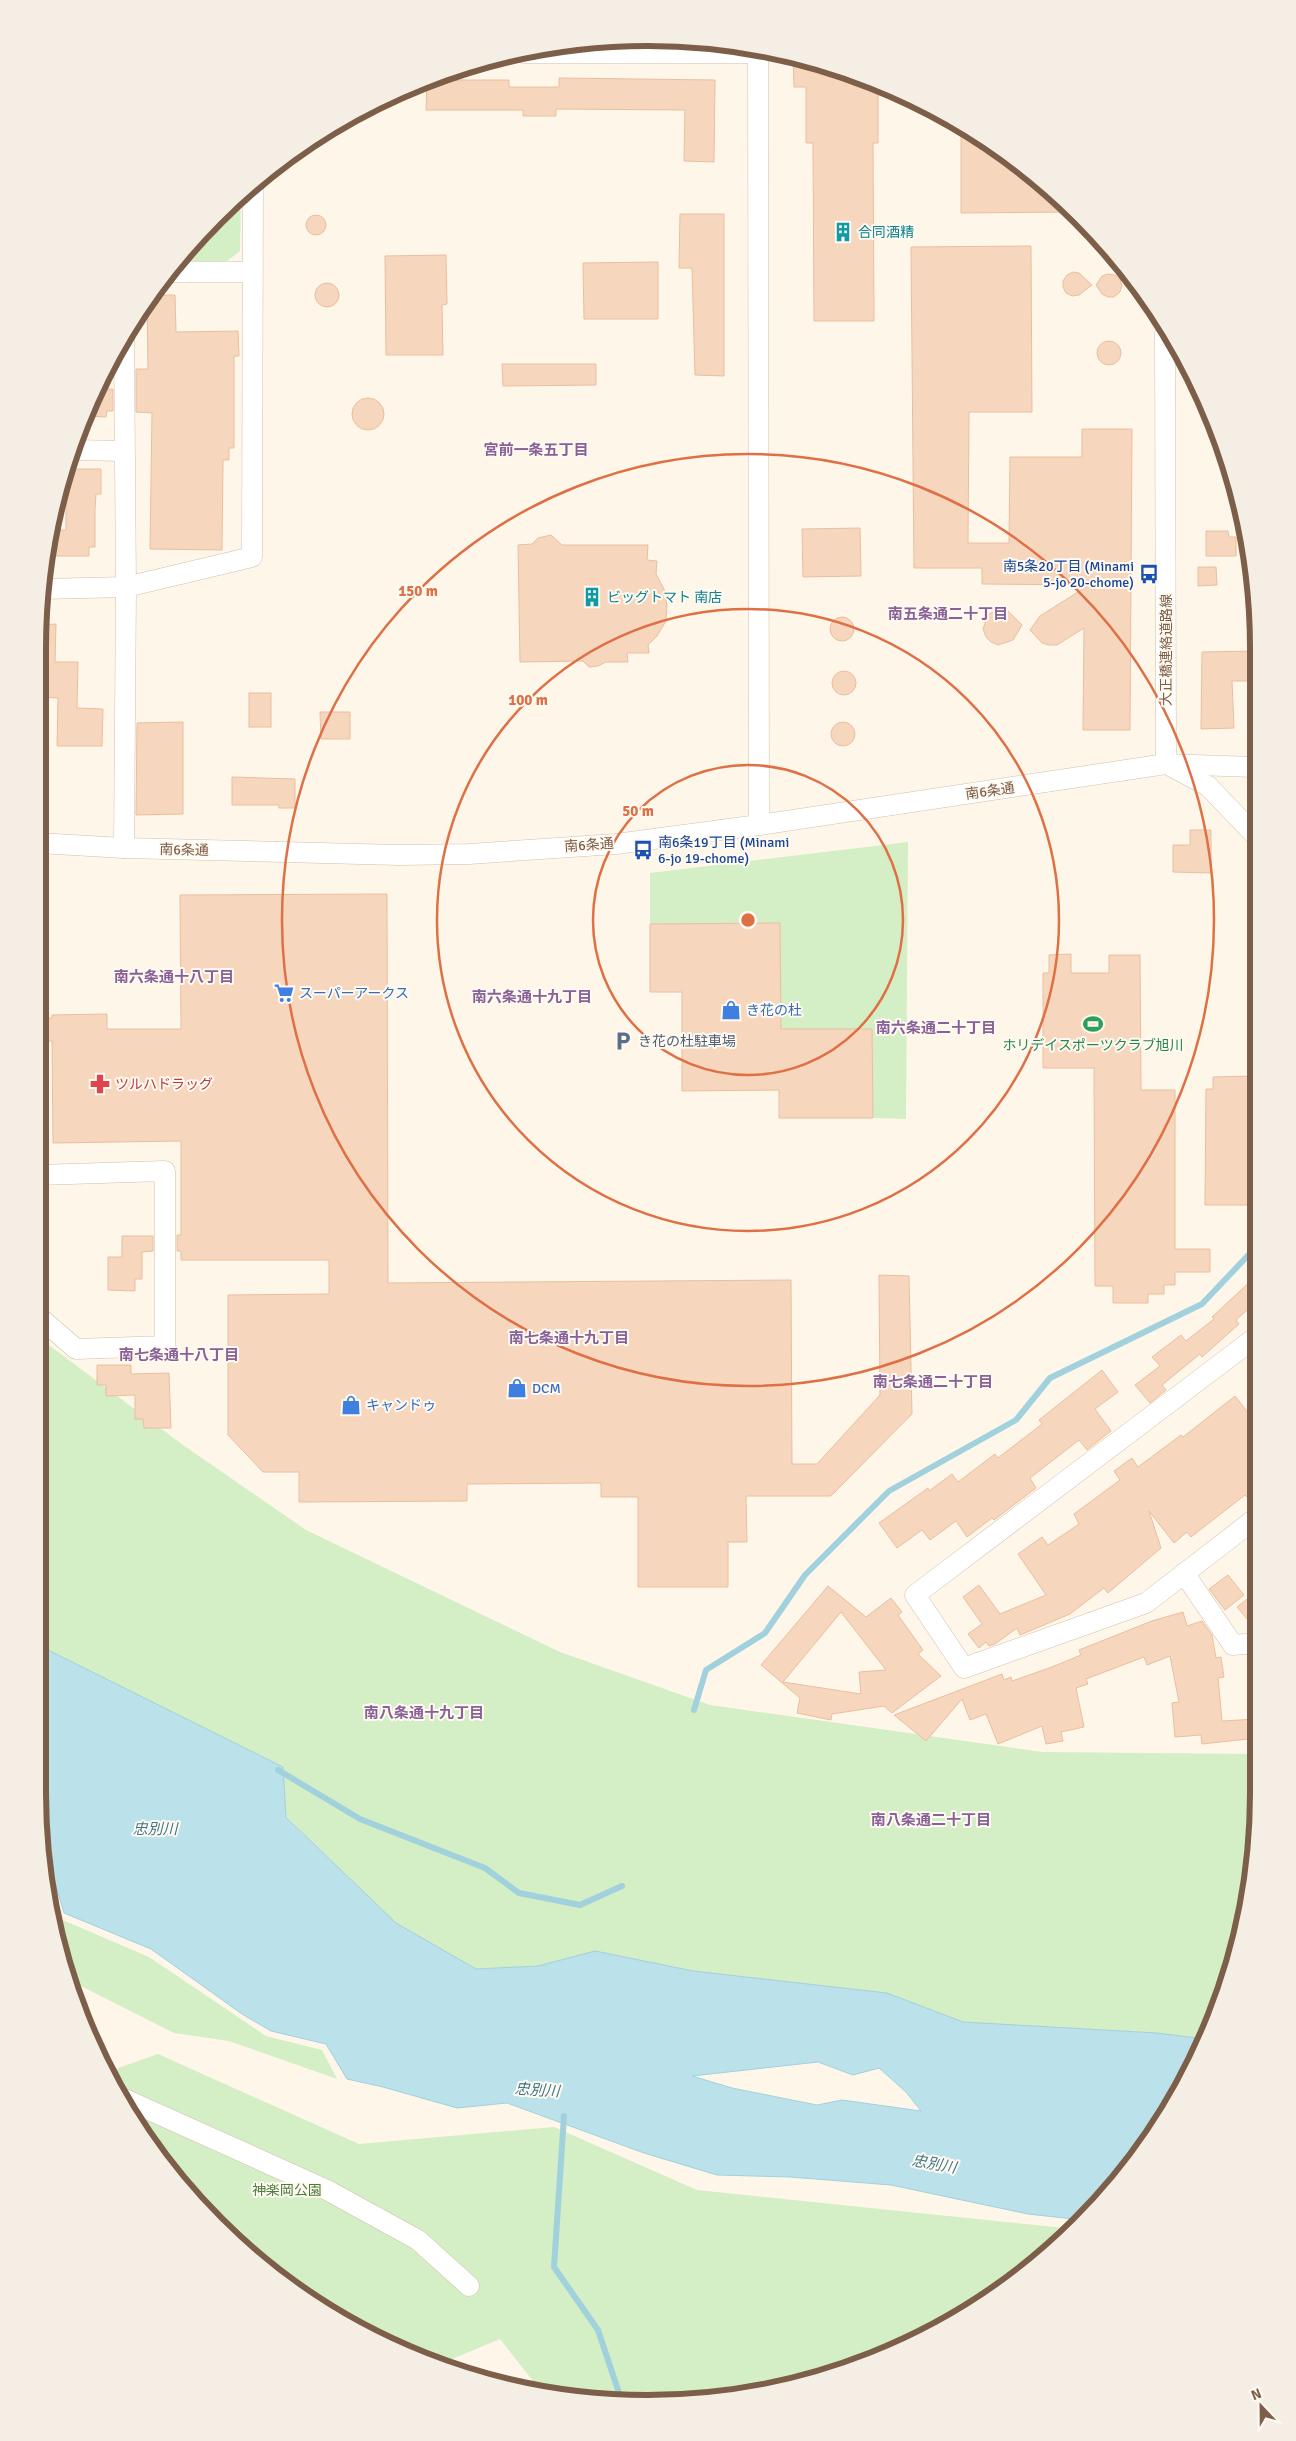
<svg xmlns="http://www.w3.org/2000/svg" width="1296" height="2441" font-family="Signika,'Noto Sans JP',sans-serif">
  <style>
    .green { fill: #d4eec5 }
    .water { fill: #bbe1ea; stroke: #a0d1dd; fill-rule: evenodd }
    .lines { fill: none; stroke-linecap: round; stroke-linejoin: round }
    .stream { stroke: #a0d1dd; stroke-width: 6 }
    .building { fill: #f6d7be; stroke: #eabe9d; fill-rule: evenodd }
    .minor-casing { stroke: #d2bfad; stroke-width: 21 }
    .minor { stroke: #fff; stroke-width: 20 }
    .ring { fill: none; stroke: #df7046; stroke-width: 2.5 }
    .labels { text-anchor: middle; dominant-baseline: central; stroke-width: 4; stroke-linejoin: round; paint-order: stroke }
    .culture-label { font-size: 14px; fill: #0d838f; stroke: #fffaf1; text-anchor: start }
    .transit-label { font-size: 14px; fill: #164399; stroke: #fffaf1; text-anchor: end }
    .street-label { font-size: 14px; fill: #7c5e49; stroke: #fffaf1 }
    .shop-label { font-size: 14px; fill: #366cbe; stroke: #fffaf1; text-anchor: start }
    .service-label { font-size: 14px; fill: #4e5e75; stroke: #fffaf1; text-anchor: start }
    .leisure-label { font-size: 14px; fill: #27864d; stroke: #fffaf1 }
    .health-label { font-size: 14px; fill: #be3a42; stroke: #fffaf1; text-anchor: start }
    .park-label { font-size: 14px; fill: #4c7c3d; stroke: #fffaf1 }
    .neighbourhood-label { font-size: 15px; font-weight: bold; fill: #886198; stroke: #fffaf1 }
    .water-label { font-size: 15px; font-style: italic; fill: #3e7989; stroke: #fffaf1 }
    .rim { fill: none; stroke: #7c5e49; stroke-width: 6 }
    .centre { fill: #df7046; stroke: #fffaf1; stroke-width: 2.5 }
    .ring-label { font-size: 15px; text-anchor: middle; font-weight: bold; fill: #df7046; stroke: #fffaf1; stroke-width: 4; stroke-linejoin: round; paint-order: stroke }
  </style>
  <rect width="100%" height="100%" fill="#fef7e9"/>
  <!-- green -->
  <g class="green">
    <polygon points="241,194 240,251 227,261 178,261"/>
    <polygon points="908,842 906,1119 873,1118 872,1029 781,1029 780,923 650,924 650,873"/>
    <polygon points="38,1337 183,1445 306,1530 560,1652 710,1705 1042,1752 1257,1754 1257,1833 1238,1951 1205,2039 1157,2033 963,2022 887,1993 693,1971 595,1951 538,1966 476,1969 394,1922 286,1816 283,1767 38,1645"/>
    <polygon points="46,1879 58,1918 149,1957 266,2036 322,2050 337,2079 229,2041 174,2033 67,1979 49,1912"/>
    <polygon points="158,2054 359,2144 554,2127 697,2190 1074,2229 987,2301 882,2357 806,2383 688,2402 608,2402 541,2391 500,2339 438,2365 414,2357 309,2301 245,2252 164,2165 119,2098 107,2072"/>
  </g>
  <!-- water -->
  <path class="water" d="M38,1645L283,1767L286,1817L396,1923L476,1969L538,1966L595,1951L693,1971L887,1993L963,2022L1157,2033L1205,2039L1195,2063L1133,2164L1083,2220L1028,2214L891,2185L790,2177L717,2175L644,2153L507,2103L457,2108L383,2087L347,2079L326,2044L271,2031L242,2014L151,1949L64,1913L53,1876L45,1868L38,1793ZM818,2062L853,2075L879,2068L906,2092L921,2111L842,2100L817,2105L732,2088L692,2076Z"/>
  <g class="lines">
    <!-- stream -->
    <g class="stream">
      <polyline points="694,1710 706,1670 765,1633 805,1575 889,1491 1016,1420 1050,1378 1202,1304 1255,1248"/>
      <polyline points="278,1770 360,1819 485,1868 519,1893 580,1905 622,1886"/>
      <polyline points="564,2116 554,2267 598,2330 622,2402"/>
    </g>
  </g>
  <!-- building -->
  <g class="building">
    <polygon points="793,56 806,58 878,85 878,143 873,143 874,321 814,321 813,143 806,143 806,87 794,87"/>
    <polygon points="559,78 715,80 714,162 684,161 685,110 556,109 556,116 523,116 523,110 426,110 427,81 430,80 509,80 509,87 559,87"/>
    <polygon points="961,129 1050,189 1072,212 961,213"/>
    <polygon points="680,214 724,214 724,376 695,375 692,268 679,268"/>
    <circle cx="316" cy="225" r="10"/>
    <polygon points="1031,246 1032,412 969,412 968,543 1009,543 1010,457 1082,457 1082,429 1132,429 1130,730 1083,730 1084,628 1057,645 1049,645 1042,643 1030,630 1040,616 1089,585 982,584 982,568 914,568 911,247"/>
    <polygon points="446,255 447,304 442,305 443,355 386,355 385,256"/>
    <polygon points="658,262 658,319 584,319 583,263"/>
    <polygon points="1073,272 1079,273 1092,285 1079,295 1072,296 1066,293 1063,287 1063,281 1067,275"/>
    <polygon points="1108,274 1115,275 1120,279 1122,286 1120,292 1114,297 1108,297 1102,294 1096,285 1102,276"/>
    <circle cx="327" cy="295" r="12"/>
    <polygon points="152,295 175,295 176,332 238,331 239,356 234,356 234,448 229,448 229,460 223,460 222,550 150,549 152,413 136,412 136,369 148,369 147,303"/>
    <circle cx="1109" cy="353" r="12"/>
    <polygon points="502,364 596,364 596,385 503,386"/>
    <polygon points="108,366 107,389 113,389 113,411 107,411 106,417 86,416 101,378"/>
    <circle cx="368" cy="414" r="16"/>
    <polygon points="66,469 101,469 101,494 96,494 95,509 95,547 89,547 89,556 52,556 52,530 66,530 66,488 59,488"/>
    <polygon points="860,528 861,576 803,577 802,529"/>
    <polygon points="1206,531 1228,531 1229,537 1236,537 1236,556 1206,556"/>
    <polygon points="551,535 562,545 648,545 647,560 657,561 656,574 664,589 667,605 666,621 657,636 648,645 649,653 627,653 628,662 606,662 598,666 589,667 583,661 520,662 518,545 532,544 538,538"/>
    <polygon points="1198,567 1216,567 1217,585 1198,586"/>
    <polygon points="1003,606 1022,625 1013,640 998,645 991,642 986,637 983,629 988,615"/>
    <circle cx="842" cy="629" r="12"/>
    <polygon points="56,624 55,662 78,662 77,708 103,709 102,746 57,746 58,698 39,697 39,625"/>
    <polygon points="1254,651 1254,681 1232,681 1234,728 1201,729 1202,652"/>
    <circle cx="844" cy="683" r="12"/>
    <rect x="249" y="693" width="22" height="34"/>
    <polygon points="320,712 350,712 350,739 321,739"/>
    <polygon points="183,722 183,814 136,815 137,723"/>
    <circle cx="843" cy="734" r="12"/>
    <polygon points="232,777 295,779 295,808 279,808 279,805 232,805"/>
    <polygon points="1190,830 1211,830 1211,873 1173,872 1173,845 1190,845"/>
    <polygon points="387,894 388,1283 791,1280 792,1464 817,1464 880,1395 879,1275 909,1276 912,1414 831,1496 746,1496 747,1542 728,1542 728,1587 638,1587 638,1497 601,1497 601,1483 467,1484 467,1501 299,1502 299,1472 263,1472 228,1435 228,1295 329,1294 329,1260 181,1260 181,1251 177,1251 177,1235 181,1235 181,1141 53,1143 52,1041 38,1041 38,1018 52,1018 52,1015 107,1014 107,1029 181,1029 180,895"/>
    <polygon points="780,923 781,1029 872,1029 873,1118 779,1118 779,1090 682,1091 682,992 650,992 650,924"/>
    <polygon points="1071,954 1071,973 1109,973 1109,955 1140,955 1141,1090 1175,1090 1175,1249 1210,1249 1210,1272 1175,1272 1175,1285 1164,1285 1164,1294 1148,1294 1148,1303 1113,1303 1113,1286 1095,1286 1094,1068 1043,1068 1043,973 1049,973 1049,955"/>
    <polygon points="1255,1076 1255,1205 1205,1205 1206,1089 1213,1089 1213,1077"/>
    <polygon points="122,1236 153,1236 153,1251 142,1252 142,1279 135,1279 135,1291 108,1290 108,1257 122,1257"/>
    <polygon points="1255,1277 1256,1302 1236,1320 1239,1324 1202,1357 1200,1354 1162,1385 1166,1390 1150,1403 1135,1385 1160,1366 1152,1357 1181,1335 1186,1341 1214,1319 1212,1317"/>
    <polygon points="97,1365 131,1365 131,1374 169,1373 171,1428 144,1428 143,1419 135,1419 135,1395 106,1396 106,1385 97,1385"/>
    <polygon points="1102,1370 1118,1392 1095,1409 1111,1431 1087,1450 1079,1440 1030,1478 1036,1488 994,1520 992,1518 967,1537 956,1521 930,1540 922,1530 897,1548 879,1523 928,1488 929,1491 952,1474 958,1482 995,1454 998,1458 1042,1424 1039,1420"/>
    <polygon points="1235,1396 1256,1423 1256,1506 1245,1495 1191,1537 1187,1532 1174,1543 1149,1511 1161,1548 1108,1593 1104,1588 1070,1614 1020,1635 1017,1628 995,1644 989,1646 986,1642 979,1648 968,1634 982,1624 963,1597 979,1585 1000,1614 1046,1595 1018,1554 1042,1537 1048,1545 1079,1524 1074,1514 1120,1480 1114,1471 1132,1458 1138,1467 1181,1435 1183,1437"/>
    <polygon points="1228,1575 1244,1595 1225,1610 1209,1589"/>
    <path d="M828,1586L866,1617L891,1598L902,1612L898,1615L923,1650L918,1654L941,1676L892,1713L884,1706L832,1714L831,1720L797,1713L800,1698L761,1665ZM841,1612L886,1670L859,1672L861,1694L783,1682Z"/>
    <polygon points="1256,1592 1257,1620 1257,1631 1237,1607"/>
    <polygon points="1183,1612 1187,1626 1202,1621 1212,1635 1216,1658 1221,1657 1224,1677 1218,1678 1222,1721 1257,1719 1257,1738 1202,1744 1201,1735 1175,1737 1172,1703 1179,1702 1170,1656 1147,1665 1144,1657 1086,1679 1088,1684 1076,1688 1084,1727 1061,1732 1063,1741 1046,1744 1042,1726 998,1744 986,1714 970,1720 962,1699 926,1741 894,1715 1002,1674 1004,1680 1011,1677 1012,1681 1052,1667 1081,1655 1079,1650 1152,1621"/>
  </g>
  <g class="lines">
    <defs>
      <g id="minor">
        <polyline points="758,50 759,825"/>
        <polyline points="524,53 758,53"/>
        <polyline points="168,272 252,272"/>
        <polyline points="1165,333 1166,764"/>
        <polyline points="73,450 124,451"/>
        <polyline points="42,589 126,587 252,557 253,184"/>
        <polyline points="1172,767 1208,786 1254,834"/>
        <polyline points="39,843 124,848 399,855 469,854 616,844 759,825 1166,764 1254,767"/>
        <polyline points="124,848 126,587 124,340"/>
        <polyline points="38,1316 76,1349 165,1346 165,1171 38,1175"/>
        <polyline points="1256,1337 915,1595 964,1668 1146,1603 1256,1518"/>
        <polyline points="1184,1573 1233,1645 1257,1643"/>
        <polyline points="118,2096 327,2190 418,2240 469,2286"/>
      </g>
    </defs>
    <!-- minor casing -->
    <use href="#minor" class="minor-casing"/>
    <!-- minor -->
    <use href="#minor" class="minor"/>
  </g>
  <!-- distance rings -->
  <g class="ring">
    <circle cx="748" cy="920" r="155"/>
    <circle cx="748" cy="920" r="311"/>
    <circle cx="748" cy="920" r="466"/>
  </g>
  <!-- icons -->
  <defs>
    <symbol id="building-bare" viewBox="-9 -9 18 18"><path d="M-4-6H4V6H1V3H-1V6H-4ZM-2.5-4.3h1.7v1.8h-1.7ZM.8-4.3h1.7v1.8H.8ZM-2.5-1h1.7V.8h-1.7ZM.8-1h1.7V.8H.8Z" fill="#0f9aa8" stroke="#fffaf1" stroke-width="2.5" paint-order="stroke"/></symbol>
    <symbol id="bus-bare" viewBox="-9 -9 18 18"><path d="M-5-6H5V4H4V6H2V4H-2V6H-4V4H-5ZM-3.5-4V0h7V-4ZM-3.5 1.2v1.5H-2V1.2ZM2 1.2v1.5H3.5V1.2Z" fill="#1a4fb4" stroke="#fffaf1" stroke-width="2.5" paint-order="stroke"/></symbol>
    <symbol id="supermarket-bare" viewBox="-9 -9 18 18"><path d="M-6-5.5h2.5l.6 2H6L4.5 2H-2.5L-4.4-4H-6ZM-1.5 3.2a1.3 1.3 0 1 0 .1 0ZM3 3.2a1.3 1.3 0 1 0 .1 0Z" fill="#3f7fe0" stroke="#fffaf1" stroke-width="2.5" paint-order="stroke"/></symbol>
    <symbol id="shop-bare" viewBox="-9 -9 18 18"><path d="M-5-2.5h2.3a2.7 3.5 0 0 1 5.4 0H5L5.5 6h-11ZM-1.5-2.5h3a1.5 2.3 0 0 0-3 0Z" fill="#3f7fe0" stroke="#fffaf1" stroke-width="2.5" paint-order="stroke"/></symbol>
    <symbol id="stadium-bare" viewBox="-9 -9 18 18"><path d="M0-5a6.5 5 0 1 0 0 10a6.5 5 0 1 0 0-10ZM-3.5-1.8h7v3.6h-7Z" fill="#2e9e5b" stroke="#fffaf1" stroke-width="2.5" paint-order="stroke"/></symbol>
    <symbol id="parking-bare" viewBox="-9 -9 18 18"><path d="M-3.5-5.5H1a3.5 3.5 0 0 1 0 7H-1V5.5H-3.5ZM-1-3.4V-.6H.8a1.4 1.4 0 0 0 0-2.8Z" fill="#5c6f8a" stroke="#fffaf1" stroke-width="2.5" paint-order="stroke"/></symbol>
    <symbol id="pharmacy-bare" viewBox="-9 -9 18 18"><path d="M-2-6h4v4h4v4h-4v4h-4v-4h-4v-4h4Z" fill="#e0444e" stroke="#fffaf1" stroke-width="2.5" paint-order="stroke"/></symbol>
  </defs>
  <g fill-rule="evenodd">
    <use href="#building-bare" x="829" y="218" width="28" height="28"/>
    <use href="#bus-bare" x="1135" y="560" width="28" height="28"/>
    <use href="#building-bare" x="578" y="583" width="28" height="28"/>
    <use href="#bus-bare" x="629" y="836" width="28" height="28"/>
    <use href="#supermarket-bare" x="270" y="979" width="28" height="28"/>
    <use href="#shop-bare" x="717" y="996" width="28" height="28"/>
    <use href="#stadium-bare" x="1079" y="1010" width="28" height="28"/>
    <use href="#parking-bare" x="609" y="1027" width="28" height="28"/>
    <use href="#pharmacy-bare" x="86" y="1070" width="28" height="28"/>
    <use href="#shop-bare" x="503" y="1374" width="28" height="28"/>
    <use href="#shop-bare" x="337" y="1391" width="28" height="28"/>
  </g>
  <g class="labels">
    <!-- culture labels -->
    <g class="culture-label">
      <text x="858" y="232">合同酒精</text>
      <text x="607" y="597">ビッグトマト 南店</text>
    </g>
    <!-- transit labels -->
    <g class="transit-label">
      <text x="1134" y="566">南5条20丁目 (Minami<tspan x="1134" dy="16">5-jo 20-chome)</tspan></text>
      <text x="658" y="842" text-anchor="start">南6条19丁目 (Minami<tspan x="658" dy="16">6-jo 19-chome)</tspan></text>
    </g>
    <!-- street labels -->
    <g class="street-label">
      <text transform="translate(1166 650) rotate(-90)">大正橋連絡道路線</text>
      <text transform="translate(990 791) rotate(-8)">南6条通</text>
      <text transform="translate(589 845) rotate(-4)">南6条通</text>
      <text transform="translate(184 850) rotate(1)">南6条通</text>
    </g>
    <!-- shop labels -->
    <g class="shop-label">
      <text x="299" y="993">スーパーアークス</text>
      <text x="746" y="1010">き花の杜</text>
      <text x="532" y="1388">DCM</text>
      <text x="366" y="1405">キャンドゥ</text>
    </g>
    <!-- service labels -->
    <g class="service-label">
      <text x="638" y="1041">き花の杜駐車場</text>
    </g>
    <!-- leisure labels -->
    <g class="leisure-label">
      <text x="1093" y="1045">ホリデイスポーツクラブ旭川</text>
    </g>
    <!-- health labels -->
    <g class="health-label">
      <text x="115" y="1084">ツルハドラッグ</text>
    </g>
    <!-- park labels -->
    <g class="park-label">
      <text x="287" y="2190">神楽岡公園</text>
    </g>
    <!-- neighbourhood labels -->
    <g class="neighbourhood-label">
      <text x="536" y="450">宮前一条五丁目</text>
      <text x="948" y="614">南五条通二十丁目</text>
      <text x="174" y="977">南六条通十八丁目</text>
      <text x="532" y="997">南六条通十九丁目</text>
      <text x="936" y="1028">南六条通二十丁目</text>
      <text x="569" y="1338">南七条通十九丁目</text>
      <text x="179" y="1355">南七条通十八丁目</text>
      <text x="933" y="1382">南七条通二十丁目</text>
      <text x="424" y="1713">南八条通十九丁目</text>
      <text x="931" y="1820">南八条通二十丁目</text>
    </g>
    <!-- water labels -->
    <g class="water-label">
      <text x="155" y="1829">忠別川</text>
      <text transform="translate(537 2090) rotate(4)">忠別川</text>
      <text transform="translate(934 2164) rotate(10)">忠別川</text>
    </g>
  </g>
  <!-- crop -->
  <path d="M0 0H1296V2441H0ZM648 46H648A602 602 0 0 1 1250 648V1793A602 602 0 0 1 648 2395H648A602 602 0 0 1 46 1793V648A602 602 0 0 1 648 46Z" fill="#f5eee4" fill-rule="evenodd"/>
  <path class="rim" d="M648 46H648A602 602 0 0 1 1250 648V1793A602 602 0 0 1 648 2395H648A602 602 0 0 1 46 1793V648A602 602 0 0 1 648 46Z"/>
  <circle cx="748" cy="920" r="8" class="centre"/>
  <g class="ring-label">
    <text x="418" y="596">150 m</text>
    <text x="528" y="705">100 m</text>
    <text x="638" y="816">50 m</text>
  </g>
  <!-- north arrow -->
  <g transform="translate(1261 2406) rotate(338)" stroke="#fffaf1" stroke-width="4" paint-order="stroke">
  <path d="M0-4L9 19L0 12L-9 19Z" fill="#7c5e49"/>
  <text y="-8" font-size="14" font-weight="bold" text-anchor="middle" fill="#7c5e49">N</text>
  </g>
</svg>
